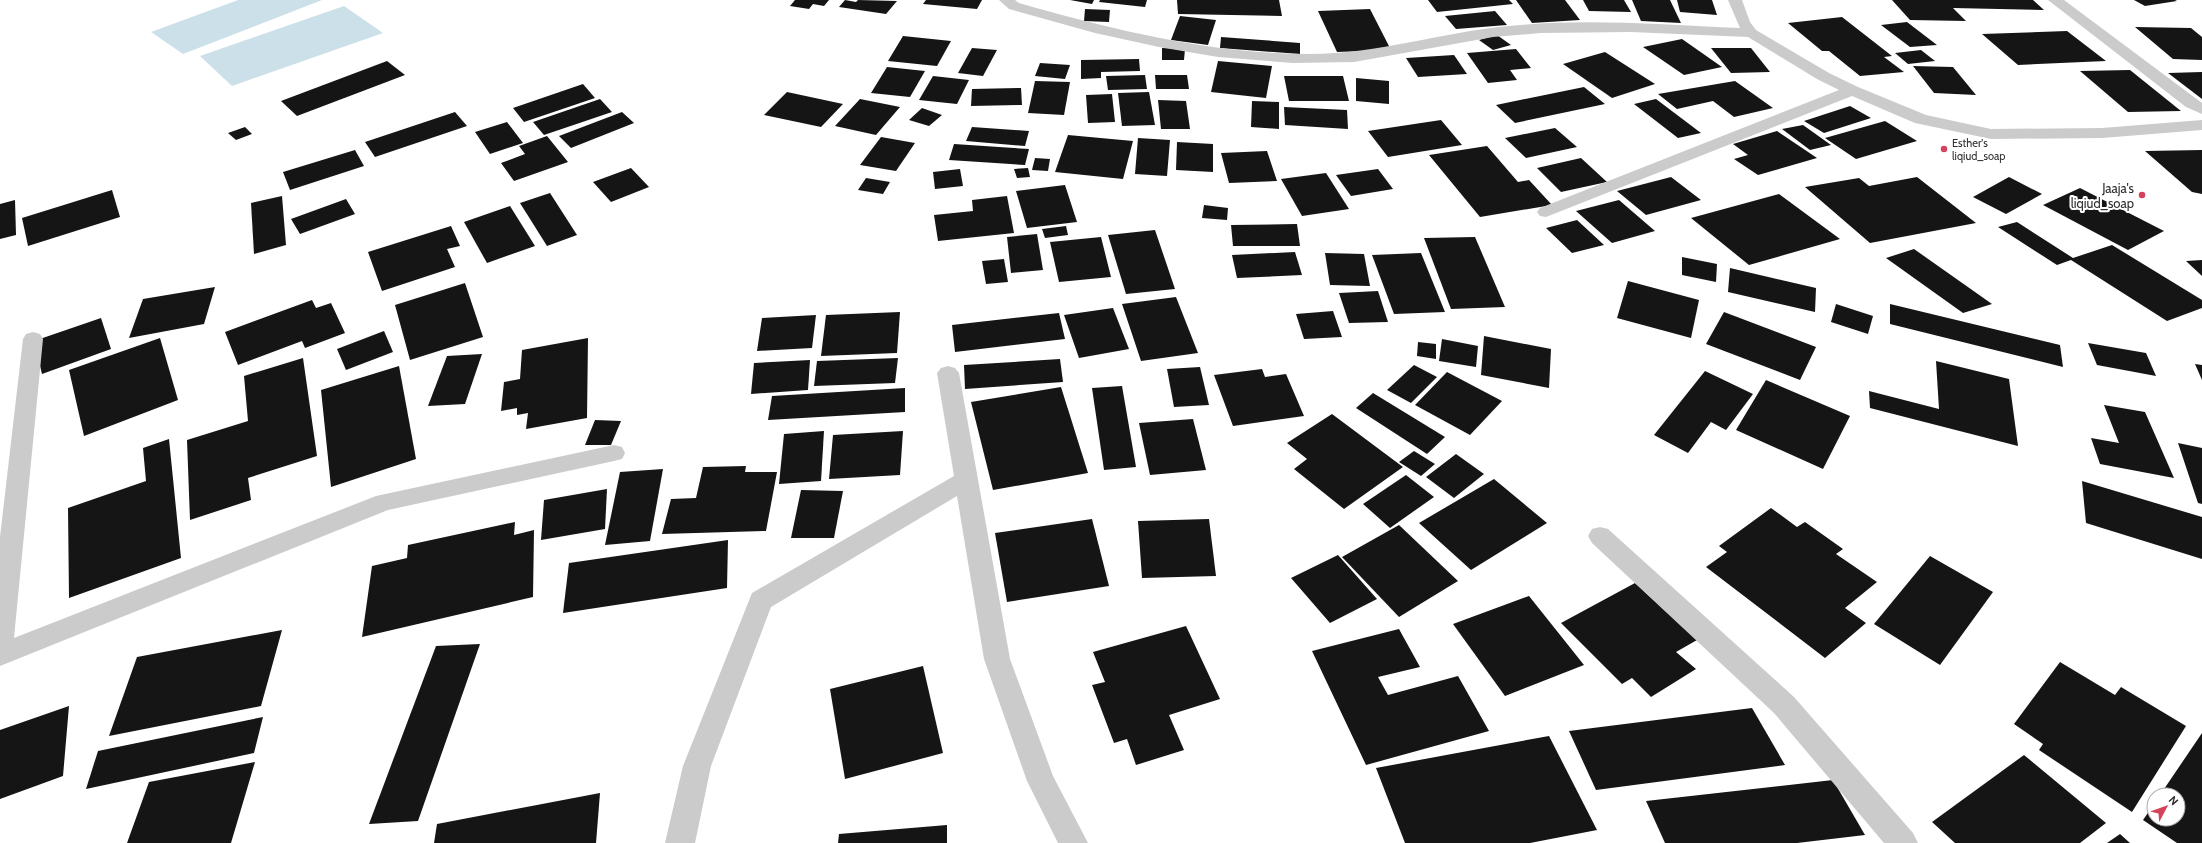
<svg xmlns="http://www.w3.org/2000/svg" width="2202" height="843" font-family="Cabin,sans-serif">
  <style>
    .water { fill: #cbe0e8 }
    .building { fill: #151515 }
    .lines { fill: none; stroke-linecap: round; stroke-linejoin: round }
    .minor { fill: #cbcbcb; fill-rule: evenodd }
    .poi-dot { fill: #d4425c; stroke: #fff; stroke-width: 1.5 }
    .labels { text-anchor: middle; dominant-baseline: central; stroke-width: 4; stroke-linejoin: round; paint-order: stroke }
    .far-poi-label { font-size: 11px; fill: #2e2e2e; stroke: #fff; text-anchor: start }
    .poi-label { font-size: 13px; fill: #2e2e2e; stroke: #fff; text-anchor: end }
  </style>
  <rect width="100%" height="100%" fill="#fff"/>
  <!-- water -->
  <g class="water">
    <polygon points="238,0 322,0 183,54 151,32"/>
    <polygon points="344,6 383,33 232,86 200,56"/>
  </g>
  <!-- building -->
  <g class="building">
    <polygon points="795,0 829,0 824,6 813,4 809,9 790,6"/>
    <polygon points="845,0 856,2 858,0 897,1 886,14 839,7"/>
    <polygon points="926,0 982,0 977,9 923,4"/>
    <polygon points="1070,0 1094,0 1092,4"/>
    <polygon points="1100,0 1147,0 1145,7 1099,2"/>
    <polygon points="1177,0 1279,0 1282,16 1178,14"/>
    <polygon points="1428,0 1509,0 1513,4 1437,12"/>
    <polygon points="1516,0 1565,0 1580,20 1532,23"/>
    <polygon points="1583,0 1624,0 1631,12 1589,11"/>
    <polygon points="1632,0 1670,0 1681,23 1641,21"/>
    <polygon points="1677,0 1712,0 1717,15 1680,12"/>
    <polygon points="1892,0 2033,0 2044,10 1953,8 1966,21 1910,20"/>
    <polygon points="2134,0 2175,0 2177,1 2145,6"/>
    <polygon points="1085,9 1110,10 1109,22 1084,21"/>
    <polygon points="1370,9 1391,50 1337,52 1318,11"/>
    <polygon points="1495,11 1507,25 1456,29 1445,16"/>
    <polygon points="1180,16 1216,20 1208,45 1171,40"/>
    <polygon points="1842,17 1892,56 1884,57 1904,72 1860,76 1829,51 1822,51 1788,23"/>
    <polygon points="1907,22 1937,45 1910,47 1881,25"/>
    <polygon points="2135,27 2191,28 2202,37 2202,60 2173,59"/>
    <polygon points="2067,31 2106,61 2018,65 1982,34"/>
    <polygon points="1497,35 1511,45 1493,50 1479,40"/>
    <polygon points="903,36 951,41 937,66 888,61"/>
    <polygon points="1221,37 1300,43 1300,54 1220,48"/>
    <polygon points="1682,39 1722,67 1684,75 1643,47"/>
    <polygon points="972,48 997,50 983,76 958,73"/>
    <polygon points="1162,48 1185,49 1184,60 1162,60"/>
    <polygon points="1711,48 1751,48 1770,72 1731,73"/>
    <polygon points="1516,49 1531,68 1510,70 1517,80 1488,83 1467,53"/>
    <polygon points="1921,50 1935,61 1908,64 1895,53"/>
    <polygon points="1605,52 1655,84 1612,98 1563,64"/>
    <polygon points="1454,55 1467,74 1418,77 1406,58"/>
    <polygon points="1139,59 1140,71 1101,72 1101,78 1081,79 1081,60"/>
    <polygon points="387,61 405,75 297,116 281,101"/>
    <polygon points="1218,61 1272,66 1266,98 1211,92"/>
    <polygon points="1040,63 1070,65 1065,79 1035,76"/>
    <polygon points="1913,66 1953,67 1976,95 1934,93"/>
    <polygon points="887,67 925,71 910,97 871,93"/>
    <polygon points="2130,70 2181,111 2128,112 2080,71"/>
    <polygon points="2202,72 2202,99 2168,73"/>
    <polygon points="1145,75 1147,89 1108,90 1106,76"/>
    <polygon points="1155,75 1187,75 1189,89 1156,89"/>
    <polygon points="933,76 969,80 957,104 919,100"/>
    <polygon points="1284,76 1343,76 1349,101 1289,101"/>
    <polygon points="1356,78 1389,81 1389,104 1356,101"/>
    <polygon points="1035,81 1070,82 1064,115 1028,113"/>
    <polygon points="1735,81 1773,108 1734,117 1713,101 1677,109 1658,94"/>
    <polygon points="583,84 595,98 524,122 513,108"/>
    <polygon points="1584,87 1605,104 1515,123 1496,105"/>
    <polygon points="1021,88 1022,105 971,106 972,89"/>
    <polygon points="787,92 843,104 821,127 764,115"/>
    <polygon points="1149,92 1155,125 1122,126 1118,93"/>
    <polygon points="1112,94 1115,122 1088,123 1086,95"/>
    <polygon points="600,99 612,112 544,135 533,122"/>
    <polygon points="860,99 900,107 876,135 835,126"/>
    <polygon points="1656,99 1701,133 1678,138 1634,104"/>
    <polygon points="1158,100 1186,101 1190,129 1161,129"/>
    <polygon points="1252,101 1279,102 1279,129 1251,127"/>
    <polygon points="1850,106 1871,118 1824,133 1804,121"/>
    <polygon points="1284,107 1347,110 1348,129 1285,125"/>
    <polygon points="922,108 942,115 929,126 909,120"/>
    <polygon points="455,112 467,126 375,157 365,142"/>
    <polygon points="622,112 634,123 571,148 559,136"/>
    <polygon points="1441,120 1462,145 1388,157 1368,131"/>
    <polygon points="1885,121 1917,141 1856,159 1825,138"/>
    <polygon points="507,122 523,143 490,154 475,132"/>
    <polygon points="1803,125 1831,145 1810,150 1782,129"/>
    <polygon points="245,127 252,134 236,140 228,133"/>
    <polygon points="972,127 1029,131 1025,146 966,141"/>
    <polygon points="1555,128 1577,147 1526,158 1505,138"/>
    <polygon points="1777,131 1817,158 1758,175 1734,159 1748,155 1733,144"/>
    <polygon points="1068,135 1133,141 1123,179 1055,172"/>
    <polygon points="547,136 568,162 514,181 501,163 525,154 519,146"/>
    <polygon points="881,137 915,143 896,171 860,165"/>
    <polygon points="1138,138 1170,140 1167,176 1135,174"/>
    <polygon points="1177,142 1213,144 1213,172 1176,170"/>
    <polygon points="954,144 1029,149 1025,165 949,160"/>
    <polygon points="1487,146 1518,182 1529,180 1552,205 1480,217 1429,155"/>
    <polygon points="355,150 364,166 290,190 283,172"/>
    <polygon points="2202,150 2202,194 2192,192 2145,151"/>
    <polygon points="1267,151 1277,181 1229,183 1221,153"/>
    <polygon points="1035,158 1050,159 1048,171 1032,170"/>
    <polygon points="1581,158 1607,182 1561,192 1537,168"/>
    <polygon points="631,168 649,187 611,202 593,182"/>
    <polygon points="1028,168 1030,177 1017,178 1014,169"/>
    <polygon points="960,169 963,186 935,189 933,172"/>
    <polygon points="1378,169 1393,189 1351,196 1336,175"/>
    <polygon points="1326,173 1349,209 1302,216 1281,179"/>
    <polygon points="1671,177 1701,200 1646,215 1617,191"/>
    <polygon points="1917,177 1976,223 1870,243 1805,187 1859,178 1869,186"/>
    <polygon points="2009,177 2042,194 2006,214 1973,197"/>
    <polygon points="866,178 890,182 883,194 858,190"/>
    <polygon points="1065,185 1077,222 1027,228 1016,191"/>
    <polygon points="2080,188 2164,231 2128,250 2043,205"/>
    <polygon points="112,190 120,217 28,246 22,218"/>
    <polygon points="550,193 577,235 547,246 520,203"/>
    <polygon points="1779,194 1840,239 1749,265 1691,218"/>
    <polygon points="282,196 286,245 254,254 251,203"/>
    <polygon points="1007,196 1014,233 938,241 934,215 973,211 972,200"/>
    <polygon points="346,199 355,214 300,234 291,219"/>
    <polygon points="15,200 16,235 0,239 0,204"/>
    <polygon points="1619,200 1655,231 1612,243 1576,211"/>
    <polygon points="1204,205 1228,208 1227,220 1202,218"/>
    <polygon points="510,206 535,246 487,263 464,222"/>
    <polygon points="1577,220 1604,245 1572,253 1546,228"/>
    <polygon points="2017,222 2073,258 2112,245 2202,300 2202,308 2167,321 2071,260 2057,265 1998,227"/>
    <polygon points="1297,224 1300,246 1233,246 1231,225"/>
    <polygon points="451,226 460,246 447,249 455,267 382,291 368,252"/>
    <polygon points="1066,226 1068,235 1045,238 1042,229"/>
    <polygon points="1155,230 1175,289 1126,294 1108,235"/>
    <polygon points="1037,234 1043,270 1011,273 1007,237"/>
    <polygon points="1101,237 1111,277 1059,282 1050,242"/>
    <polygon points="1475,237 1505,307 1451,309 1424,238"/>
    <polygon points="1914,249 1992,304 1963,313 1886,258"/>
    <polygon points="1295,252 1302,275 1237,278 1232,255"/>
    <polygon points="1325,253 1364,254 1370,286 1330,285"/>
    <polygon points="1421,253 1445,312 1394,314 1372,255"/>
    <polygon points="1682,257 1717,264 1716,282 1682,275"/>
    <polygon points="1004,259 1008,282 986,284 982,261"/>
    <polygon points="2202,260 2202,276 2186,261"/>
    <polygon points="1730,268 1816,288 1815,312 1728,292"/>
    <polygon points="1628,281 1699,300 1691,338 1617,318"/>
    <polygon points="465,283 483,337 410,360 395,305"/>
    <polygon points="215,287 204,324 129,338 143,299"/>
    <polygon points="1378,291 1388,322 1349,323 1339,293"/>
    <polygon points="1176,297 1198,353 1141,361 1122,304"/>
    <polygon points="312,300 316,308 331,303 345,333 305,348 302,341 238,365 225,332"/>
    <polygon points="1836,304 1873,316 1868,334 1831,322"/>
    <polygon points="1890,304 2060,345 2063,367 1890,324"/>
    <polygon points="1113,308 1129,349 1079,358 1064,315"/>
    <polygon points="1333,311 1342,337 1304,339 1296,314"/>
    <polygon points="900,312 897,353 821,356 826,315"/>
    <polygon points="1724,312 1816,347 1800,380 1706,344"/>
    <polygon points="1059,313 1065,339 955,352 952,325"/>
    <polygon points="816,315 812,348 757,351 762,318"/>
    <polygon points="101,318 111,349 42,374 34,341"/>
    <polygon points="384,331 393,352 346,370 337,349"/>
    <polygon points="1484,336 1551,349 1549,388 1481,375"/>
    <polygon points="160,338 178,400 84,436 69,370"/>
    <polygon points="588,338 587,418 526,429 528,413 517,415 517,408 501,411 504,382 520,379 522,350"/>
    <polygon points="1442,339 1478,346 1476,367 1439,361"/>
    <polygon points="1418,342 1436,344 1436,359 1417,356"/>
    <polygon points="2088,343 2146,353 2156,376 2097,365"/>
    <polygon points="482,354 465,404 428,406 447,356"/>
    <polygon points="303,358 317,456 248,478 251,500 190,520 187,440 248,421 244,376"/>
    <polygon points="898,358 895,383 814,386 817,361"/>
    <polygon points="1060,359 1063,382 965,389 964,365"/>
    <polygon points="810,360 808,390 751,394 754,363"/>
    <polygon points="1936,361 2009,379 2018,446 1870,408 1869,391 1939,409"/>
    <polygon points="2195,364 2202,365 2202,380"/>
    <polygon points="1414,365 1437,377 1411,403 1387,390"/>
    <polygon points="399,366 416,459 331,487 321,390"/>
    <polygon points="1200,367 1209,405 1174,407 1167,369"/>
    <polygon points="1262,369 1265,377 1286,374 1304,416 1233,426 1214,375"/>
    <polygon points="1705,371 1753,394 1726,430 1711,422 1688,453 1654,435"/>
    <polygon points="1447,372 1502,401 1470,435 1415,405"/>
    <polygon points="1766,380 1850,416 1823,469 1736,430"/>
    <polygon points="1122,386 1136,467 1104,470 1092,388"/>
    <polygon points="1061,387 1088,473 993,490 971,402"/>
    <polygon points="905,388 905,412 768,420 772,396"/>
    <polygon points="1373,393 1445,437 1427,454 1356,408"/>
    <polygon points="2104,405 2145,412 2174,478 2100,464 2091,438 2119,443"/>
    <polygon points="1332,414 1403,467 1344,509 1294,469 1307,459 1287,443"/>
    <polygon points="1193,419 1206,470 1150,475 1139,423"/>
    <polygon points="595,420 621,421 611,445 585,445"/>
    <polygon points="824,431 821,481 779,484 784,434"/>
    <polygon points="903,431 900,475 829,479 833,435"/>
    <polygon points="169,439 181,558 69,598 68,508 146,481 143,448"/>
    <polygon points="2178,443 2202,448 2202,504 2198,503"/>
    <polygon points="1414,451 1435,464 1421,476 1399,462"/>
    <polygon points="1456,454 1484,474 1454,498 1426,477"/>
    <polygon points="746,466 745,472 777,472 766,531 662,534 671,499 696,498 703,467"/>
    <polygon points="663,469 650,541 605,545 620,472"/>
    <polygon points="1406,475 1434,497 1390,528 1363,504"/>
    <polygon points="1494,479 1547,523 1471,570 1419,523"/>
    <polygon points="2082,481 2202,517 2202,559 2086,523"/>
    <polygon points="607,489 605,529 541,540 544,500"/>
    <polygon points="801,490 843,491 834,538 791,538"/>
    <polygon points="1771,508 1797,527 1805,522 1843,549 1836,554 1877,582 1845,608 1866,623 1825,658 1706,567 1727,552 1719,546"/>
    <polygon points="1092,519 1109,586 1007,602 995,533"/>
    <polygon points="1209,519 1216,576 1142,578 1138,521"/>
    <polygon points="515,522 514,535 534,530 533,597 362,637 372,566 407,558 408,545"/>
    <polygon points="1399,525 1458,581 1399,617 1342,557"/>
    <polygon points="728,540 727,588 563,613 569,563"/>
    <polygon points="1338,555 1377,599 1330,623 1291,578"/>
    <polygon points="1930,556 1993,592 1940,665 1874,624"/>
    <polygon points="1635,583 1697,640 1676,652 1696,669 1651,697 1632,678 1622,684 1561,623"/>
    <polygon points="1529,596 1584,665 1505,696 1453,624"/>
    <polygon points="1186,626 1220,699 1169,715 1184,750 1136,765 1127,739 1114,743 1092,685 1105,682 1093,652"/>
    <polygon points="1399,629 1420,667 1378,677 1388,695 1458,676 1489,731 1366,765 1312,651"/>
    <polygon points="282,630 261,706 109,736 137,657"/>
    <polygon points="480,644 418,821 369,824 436,646"/>
    <polygon points="2060,662 2115,695 2121,687 2186,726 2132,812 2039,750 2043,744 2014,724"/>
    <polygon points="923,666 943,753 845,779 830,689"/>
    <polygon points="69,706 63,776 0,799 0,730"/>
    <polygon points="1752,708 1785,765 1596,790 1569,731"/>
    <polygon points="263,717 254,753 86,789 98,751"/>
    <polygon points="2202,733 2202,843 2177,843 2143,820 2154,804 2154,819 2178,819 2178,795 2160,795"/>
    <polygon points="1549,736 1597,830 1530,843 1405,843 1376,768"/>
    <polygon points="2024,755 2106,823 2080,843 1955,843 1932,822"/>
    <polygon points="255,762 231,843 127,843 149,782"/>
    <polygon points="1833,780 1865,835 1797,843 1665,843 1646,801"/>
    <polygon points="600,793 596,843 434,843 437,824"/>
    <polygon points="947,825 947,843 838,843 839,834"/>
    <polygon points="2120,834 2130,843 2107,843"/>
  </g>
  <g class="lines">
    <!-- minor -->
    <g class="minor">
      <path d="M999,0H1015L1019,3C1114,30 1211,54 1310,54C1378,54 1442,32 1509,26C1586,18 1663,25 1740,28L1728,0H1742L1750,22L1756,30L1829,73L1858,87L1926,115L1991,129L2102,128L2202,120V130L2102,138L1991,139L1915,123L1852,96L1546,217L1540,216L1537,212L1540,208L1839,90L1817,79L1748,37L1631,32L1541,33L1493,37L1354,62L1293,63L1218,57L1159,47L1095,33L1009,9Z"/>
      <polygon points="2048,0 2064,0 2202,103 2202,114 2186,107"/>
      <polygon points="33,332 40,334 43,339 14,638 376,496 614,445 622,447 625,453 622,459 614,461 388,510 0,666 0,537 23,339 26,334"/>
      <polygon points="948,366 955,368 959,373 1010,659 1053,776 1088,843 1058,843 1027,781 984,659 957,496 771,607 711,766 695,843 665,843 683,766 752,593 954,476 937,373 941,368"/>
      <polygon points="1600,527 1608,529 1794,697 1913,833 1918,843 1884,843 1774,713 1592,543 1588,536 1592,529"/>
    </g>
  </g>
  <!-- markers -->
  <g class="poi-dot">
    <circle cx="1944" cy="149" r="4"/>
    <circle cx="2142" cy="195" r="4"/>
  </g>
  <g class="labels">
    <!-- far-poi labels -->
    <g class="far-poi-label">
      <text x="1952" y="143">Esther's<tspan x="1952" dy="13">liqiud_soap</tspan></text>
    </g>
    <!-- poi labels -->
    <g class="poi-label">
      <text x="2134" y="188">Jaaja's<tspan x="2134" dy="15">liqiud_soap</tspan></text>
    </g>
  </g>
  <!-- north arrow -->
  <g transform="translate(2166 807) rotate(49)"><circle r="19" fill="#ffffff" stroke="#ababab"/>
  <path d="M0-3L7 15L0 10L-7 15Z" fill="#d4425c"/>
  <text y="-6" font-size="11" font-weight="bold" text-anchor="middle" fill="#2e2e2e">N</text>
  </g>
</svg>
